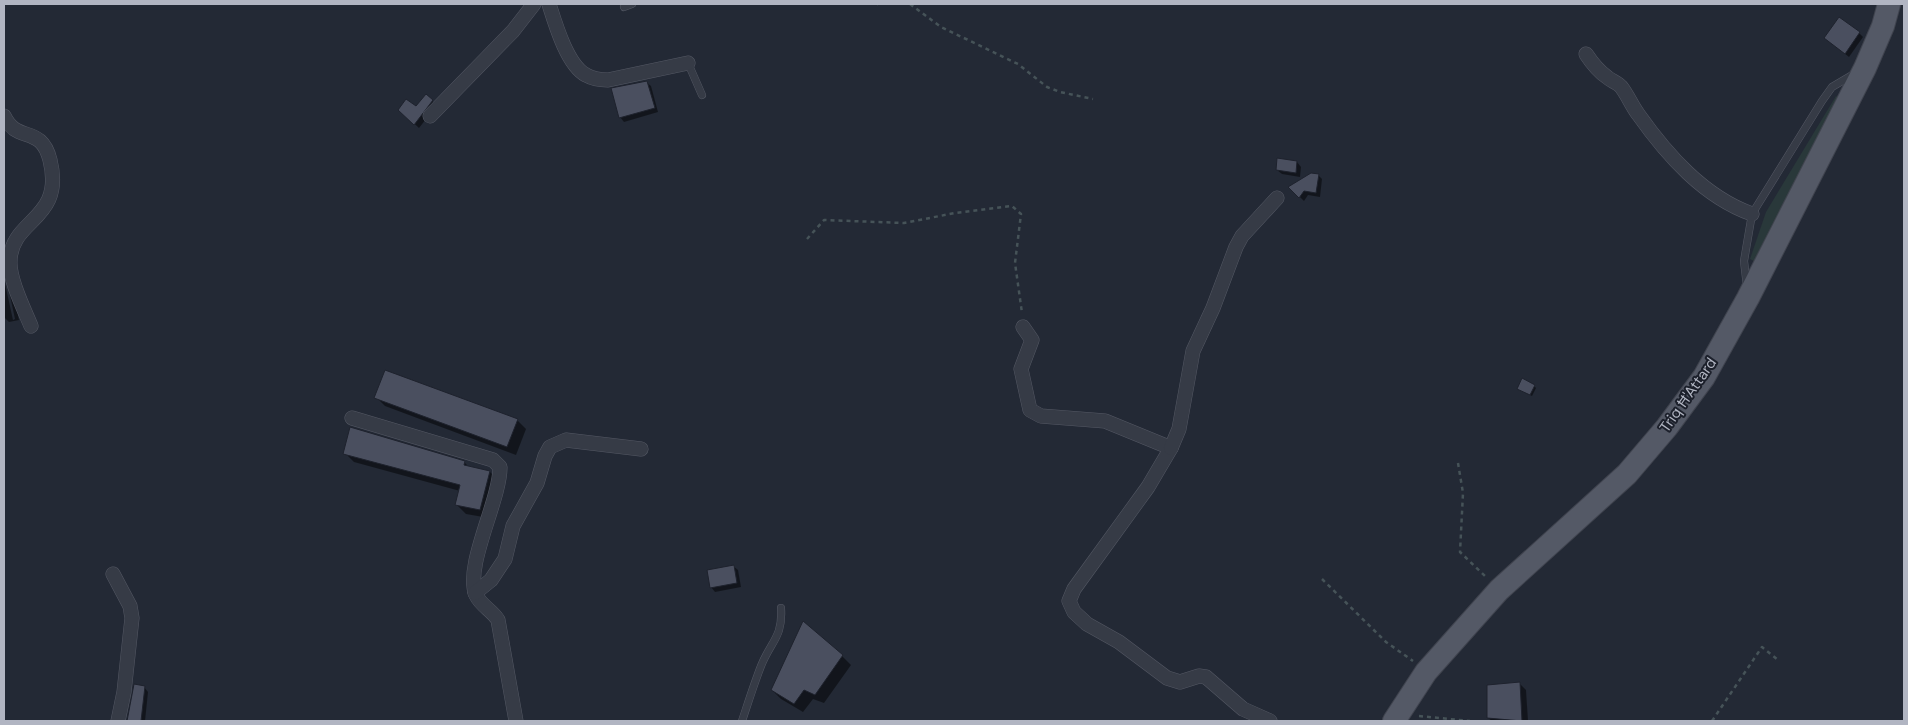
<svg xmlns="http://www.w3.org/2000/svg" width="1908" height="725" font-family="'DM Sans',sans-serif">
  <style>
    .green { fill: #29383a }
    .shadow { fill: #0007 }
    .building { fill: #4a4f5f; stroke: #1e222d }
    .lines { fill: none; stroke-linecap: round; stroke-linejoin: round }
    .lane-casing { stroke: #545864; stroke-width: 8 }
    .street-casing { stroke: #545864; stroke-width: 15 }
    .primary-casing { stroke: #40444f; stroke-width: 24 }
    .path { stroke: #465358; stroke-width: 2.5; stroke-dasharray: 4 4; stroke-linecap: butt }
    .lane { stroke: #363b46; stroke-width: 7 }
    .street { stroke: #363b46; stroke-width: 14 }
    .primary { stroke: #545966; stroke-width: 22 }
    .labels { text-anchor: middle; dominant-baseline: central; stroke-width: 4; stroke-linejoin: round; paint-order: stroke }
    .street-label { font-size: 15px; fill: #b1b5c2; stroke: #1c202b }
  </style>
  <rect width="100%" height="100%" fill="#232935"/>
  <!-- green -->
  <polygon class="green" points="1836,96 1838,97 1754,261 1750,259 1766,212"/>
  <!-- shadow -->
  <g class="shadow">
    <polygon points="1859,33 1863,37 1849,57 1825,38"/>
    <polygon points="646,82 651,86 658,112 624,122 620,117"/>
    <polygon points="426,96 437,105 419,128 400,110 416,108"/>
    <polygon points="1297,162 1301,167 1300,177 1282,174 1277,170"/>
    <polygon points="1318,175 1322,179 1320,197 1308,195 1304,201 1290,187"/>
    <polygon points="4,267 8,271 19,320 9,322 4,317 4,279 13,320 15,319"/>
    <polygon points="1534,386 1536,388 1532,396 1520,390"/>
    <polygon points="376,397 517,420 526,429 516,455 385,406"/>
    <polygon points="345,453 464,462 470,468 490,472 499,481 489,518 466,514 457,505 460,491 354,462"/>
    <polygon points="733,566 738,570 741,587 715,592 711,587"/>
    <polygon points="842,656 851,665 824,703 813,699 803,712 781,699 772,690"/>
    <polygon points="1519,683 1526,690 1528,721 1492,721 1488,718"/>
    <polygon points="135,685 144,687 148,692 145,721 128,721"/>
  </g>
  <!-- building -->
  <g class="building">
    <polygon points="1839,17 1860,32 1845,54 1824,38"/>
    <polygon points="647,81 655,108 619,118 611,88"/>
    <polygon points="426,94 433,100 414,125 398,110 406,99 416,106"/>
    <polygon points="1277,158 1297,161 1296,173 1276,170"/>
    <polygon points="1311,173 1319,174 1316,193 1304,191 1299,198 1288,187"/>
    <polygon points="385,370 518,419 507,447 374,398"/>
    <polygon points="1522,378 1535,385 1530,395 1517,389"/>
    <polygon points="350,427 465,461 464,465 490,471 480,510 455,505 460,485 343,454"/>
    <polygon points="734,565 737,583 710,588 707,570"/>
    <polygon points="803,621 843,655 815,695 804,690 794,704 771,690"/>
    <polygon points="1520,682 1522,721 1487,718 1487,685"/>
    <polygon points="134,684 145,686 141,721 127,721"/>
  </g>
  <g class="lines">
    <defs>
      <g id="lane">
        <polyline points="624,7 632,4"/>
        <polyline points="688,63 702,95"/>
        <polyline points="1747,287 1744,261 1752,214 1822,101 1832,87 1854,74"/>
        <path d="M742,721C748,703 754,684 761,666C771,641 783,637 781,608"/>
      </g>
      <g id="street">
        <path d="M549,4C555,23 567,65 586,75C593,79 600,80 608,80L688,63"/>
        <path d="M1586,54C1592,63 1598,71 1607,77C1611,81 1619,83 1622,88C1628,96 1632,106 1638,114C1667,155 1704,197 1752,214"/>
        <path d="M4,116C17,144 41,124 50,160C65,221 11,218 10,261C9,279 24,309 31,326"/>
        <polyline points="430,116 513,31 534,4"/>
        <polyline points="1023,327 1032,340 1021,369 1030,410 1041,416 1105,421 1171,448 1148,487 1074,589 1069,601 1074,612 1087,624 1119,642 1167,678 1180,682 1199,676 1206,677 1243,709 1270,721"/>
        <path d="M352,418L493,460L500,467C500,501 464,566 476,595C481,606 492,610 498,620L516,721"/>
        <polyline points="1171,448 1179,429 1193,351 1213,308 1236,247 1242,236 1277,198"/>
        <polyline points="113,574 130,606 132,618 124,692 118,721"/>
        <polyline points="475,593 491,580 505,559 513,526 537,483 545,456 550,447 566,440 641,449"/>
      </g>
      <polyline id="primary" points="1394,721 1426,672 1499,590 1627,474 1667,427 1704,377 1748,298 1865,68 1883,26 1889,4"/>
    </defs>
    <!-- lane casing -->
    <use href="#lane" class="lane-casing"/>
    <!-- street casing -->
    <use href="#street" class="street-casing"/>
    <!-- primary casing -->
    <use href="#primary" class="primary-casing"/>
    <!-- path -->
    <g class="path">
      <polyline points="877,4 878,4"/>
      <polyline points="910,4 941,27 1018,64 1047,87 1060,92 1093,99"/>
      <polyline points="807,239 824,220 904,223 955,213 1012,206 1021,214 1015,263 1022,313"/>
      <polyline points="1458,463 1463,493 1460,552 1486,577"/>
      <polyline points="1322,579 1386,642 1413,661"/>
      <polyline points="1419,716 1470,721"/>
      <polyline points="1712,721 1762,647 1778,660"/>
    </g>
    <!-- lane -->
    <use href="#lane" class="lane"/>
    <!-- street -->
    <use href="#street" class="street"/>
    <!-- primary -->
    <use href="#primary" class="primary"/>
  </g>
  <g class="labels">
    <!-- street labels -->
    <g class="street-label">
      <text transform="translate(1688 395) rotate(-55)">Triq Ħ'Attard</text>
    </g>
  </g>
  <!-- border -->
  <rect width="1908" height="725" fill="none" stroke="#b1b5c2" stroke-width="10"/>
</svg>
